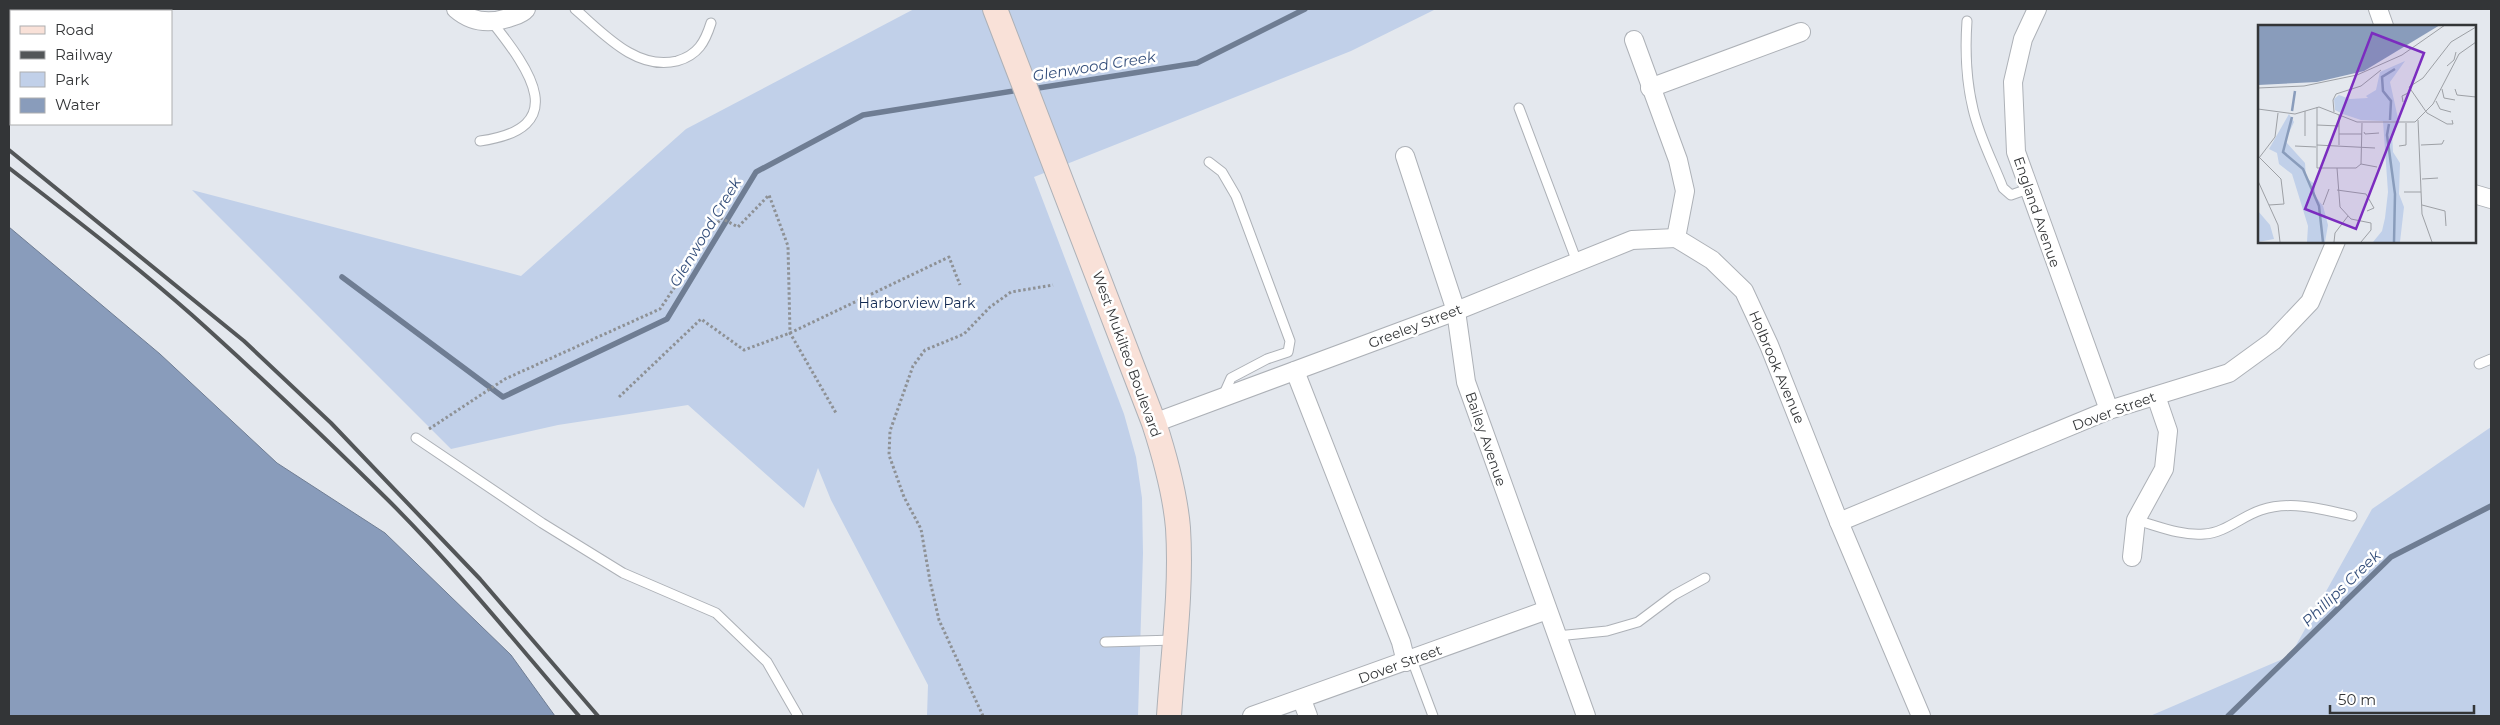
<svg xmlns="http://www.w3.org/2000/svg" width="2500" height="725" font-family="Montserrat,sans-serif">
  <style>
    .green { fill: #c1d0e9 }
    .water { fill: #899cbb; stroke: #6f7d93 }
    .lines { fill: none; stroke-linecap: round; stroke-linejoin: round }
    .stream { stroke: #6f7d93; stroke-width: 5.5 }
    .lane-casing { stroke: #adb1b7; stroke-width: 11 }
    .street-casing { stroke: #adb1b7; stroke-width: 20 }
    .secondary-casing { stroke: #adb1b7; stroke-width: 26 }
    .path { stroke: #8e9195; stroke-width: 3; stroke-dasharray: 2.5 2.5; stroke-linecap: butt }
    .lane { stroke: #fff; stroke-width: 9 }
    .street { stroke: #fff; stroke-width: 18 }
    .secondary { stroke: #f9e1d8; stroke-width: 24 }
    .rail { stroke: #535658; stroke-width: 4 }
    .labels { text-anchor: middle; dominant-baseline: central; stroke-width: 5; stroke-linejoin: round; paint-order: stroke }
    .street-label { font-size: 14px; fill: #333537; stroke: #fff }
    .park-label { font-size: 14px; fill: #112952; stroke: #fff }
    .water-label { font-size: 15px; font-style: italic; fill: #354f7b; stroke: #fff }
    .inset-river { fill: none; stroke: #899cbb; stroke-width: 2.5 }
    .inset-road { fill: none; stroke: #9da0a5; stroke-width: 1 }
    .view { fill: #7b2cbf; fill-opacity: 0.15; stroke: #7b2cbf; stroke-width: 2.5 }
    .inset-edge { fill: none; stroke: #333537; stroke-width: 2.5 }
  </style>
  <rect width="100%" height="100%" fill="#e4e8ee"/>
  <!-- green -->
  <g class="green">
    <polygon points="914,9 1436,9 1351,51 1034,177 1124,414 1136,457 1142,498 1143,553 1138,716 927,716 928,685 831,500 818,468 804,508 688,405 558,425 451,449 192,190 521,276 686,129"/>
    <polygon points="2491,427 2491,716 2150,716 2290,656 2372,509"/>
  </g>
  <!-- water -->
  <polygon class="water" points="9,227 160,354 277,463 385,533 511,655 555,716 9,716"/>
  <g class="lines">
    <!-- stream -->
    <g class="stream">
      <polyline points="1032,89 1197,63 1305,9"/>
      <polyline points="342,277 503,397 667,319 756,172 863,115 1020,90"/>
      <polyline points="2228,716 2391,557 2491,506"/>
    </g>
    <defs>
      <g id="lane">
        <path d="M575,9C603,33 636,71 677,61C698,55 705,42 711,23"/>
        <path d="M1967,21C1965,50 1966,80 1973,109C1979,136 1993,162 2003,188L2011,195L2028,189"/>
        <polyline points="1519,108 1577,262"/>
        <path d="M480,141C572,128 530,70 492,22"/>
        <polyline points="1209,162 1222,172 1236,196 1290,341 1288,352 1267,359 1231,378 1223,396"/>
        <polyline points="2479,364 2491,359"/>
        <polyline points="416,438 542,523 623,573 716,613 767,662 798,716"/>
        <path d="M2136,520C2158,526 2181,536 2204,534C2225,533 2242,516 2261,510C2291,500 2322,509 2352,516"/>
        <polyline points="1557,636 1607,631 1638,622 1674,595 1705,578"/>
        <polyline points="1105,642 1174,640"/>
        <polyline points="1412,660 1433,716"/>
      </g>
      <g id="street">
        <path d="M456,9C471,22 489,24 508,18C515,15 521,15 526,9"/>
        <polyline points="2037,9 2023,39 2013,82 2016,152 2109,410"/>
        <polyline points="2378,9 2384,26"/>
        <polyline points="1634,40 1678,160 1685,191 1676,238 1712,260 1744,291 1769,345 1839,522 1921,716"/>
        <polyline points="1650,88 1801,32"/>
        <polyline points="1405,156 1456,311 1466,382 1586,716"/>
        <polyline points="2474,194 2491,199"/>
        <polyline points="1295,371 1401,642 1406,662"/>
        <polyline points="1154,423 1456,311 1632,240 1676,238"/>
        <polyline points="1839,522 2109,410 2229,373 2273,341 2310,302 2336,241"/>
        <polyline points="2132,557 2136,520 2164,469 2168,431 2156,396"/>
        <polyline points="1302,700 1308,716"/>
        <polyline points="1252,716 1547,610"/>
      </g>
      <path id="secondary" d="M995,9L1154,423C1165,457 1175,492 1178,528C1182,590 1173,654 1169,716"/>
    </defs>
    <!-- lane casing -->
    <use href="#lane" class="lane-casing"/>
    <!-- street casing -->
    <use href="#street" class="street-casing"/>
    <!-- secondary casing -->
    <use href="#secondary" class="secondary-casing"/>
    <!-- path -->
    <g class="path">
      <polyline points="619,397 701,319 744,350 790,333 949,257 960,285"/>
      <polyline points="429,429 505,379 660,309 721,218 738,227 769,195 788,246 790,333 836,413"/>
      <polyline points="983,716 939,620 930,581 921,529 904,497 889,455 890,431 913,366 925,350 964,334 990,307 1011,292 1053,285"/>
    </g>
    <!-- lane -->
    <use href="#lane" class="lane"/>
    <!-- street -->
    <use href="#street" class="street"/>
    <!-- secondary -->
    <use href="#secondary" class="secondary"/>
    <!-- rail -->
    <g class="rail">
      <polyline points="9,150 244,341 331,423 480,579 598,716"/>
      <path d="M9,168C71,216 133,263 192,315C259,375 325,438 389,501C457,569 517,644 579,716"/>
    </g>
  </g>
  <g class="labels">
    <!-- street labels -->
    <g class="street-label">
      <text transform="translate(2037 212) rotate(71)">England Avenue</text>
      <text transform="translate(1415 326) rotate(-21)">Greeley Street</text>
      <text transform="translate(1127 354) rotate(70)">West Mukilteo Boulevard</text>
      <text transform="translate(1777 367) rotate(67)">Holbrook Avenue</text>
      <text transform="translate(2114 411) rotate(-20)">Dover Street</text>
      <text transform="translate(1486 439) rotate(71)">Bailey Avenue</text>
      <text transform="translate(1400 664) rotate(-20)">Dover Street</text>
    </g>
    <!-- park labels -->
    <g class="park-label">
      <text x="917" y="303">Harborview Park</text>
    </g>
    <!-- water labels -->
    <g class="water-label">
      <text transform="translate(1094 66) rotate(-9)">Glenwood Creek</text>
      <text transform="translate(705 232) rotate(-59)">Glenwood Creek</text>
      <text transform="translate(2341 588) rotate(-44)">Phillips Creek</text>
    </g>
  </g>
  <!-- overview -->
  <g transform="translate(2258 25)">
    <rect width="218" height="218" fill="#e4e8ee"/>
    <path d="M147,36L132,57L141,98L134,108L135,127L142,138L141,169L146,182L142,217H115L124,206L127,193L130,167L125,96L103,95L85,89L77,85L76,74L81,70L92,74L110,73L108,71L118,65L122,47ZM31,89L36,97L27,116L47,138L48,153L57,159V171L65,181L70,200L67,217H49L50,201L34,149L21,139L19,128L11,124ZM0,186L12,200L16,214L0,217Z" fill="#c1d0e9"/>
    <path d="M0,0H182L106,46L59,57L0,60Z" fill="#899cbb"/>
    <path class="inset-river" d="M34,86L37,66M34,92L25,127L45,144L61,181L65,217M132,95L133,76L125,66L124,52L137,44M131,99L129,110L137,169L136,217"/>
    <path class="inset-road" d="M189,41L196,35L198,27M0,63L46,61L99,50L144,30L187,0M184,64L186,73L197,75M197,64L199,70L218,72M178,76L182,84L193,87M145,77L144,71L152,67M59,82V143H98L103,139L119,142M0,84L37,89L61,82L99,97H157L175,79L201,29L218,17M47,86V111M76,87L75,75L78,69L103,61L123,45M160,95L164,189L174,217M194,95L195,99H189L169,88L151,62L165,53L193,17L218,2M59,100L81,101M106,107L107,109L121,108M81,109H104M59,120L117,123M81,120V90M163,120L184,119L186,115M37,121L58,122M141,121L148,120V98M1,132L23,154L26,179L11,180M1,133L17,112L20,88M103,139L104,98M79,143L82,182L93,194L113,198V205L103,217M164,154L180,153M0,156L20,200L22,217M79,165L108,169L116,183L109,186M146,167H163M65,180L71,164M164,180L187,186L188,201M76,217L77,208L90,191"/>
    <path class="view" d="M114,8L166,28L98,204L47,184Z"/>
    <rect width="218" height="218" class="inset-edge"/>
  </g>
  <!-- border -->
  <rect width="2500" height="725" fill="none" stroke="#333537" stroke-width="20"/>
  <!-- legend -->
  <rect x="10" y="10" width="162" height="115" fill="#ffffff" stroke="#adaeaf"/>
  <rect x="20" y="26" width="25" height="8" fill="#f9e1d8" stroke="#adaeaf"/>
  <text x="55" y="35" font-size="15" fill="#333537">Road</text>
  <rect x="20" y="51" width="25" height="8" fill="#535658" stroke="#adaeaf"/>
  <text x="55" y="60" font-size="15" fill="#333537">Railway</text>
  <rect x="20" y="72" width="25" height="15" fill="#c1d0e9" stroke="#adaeaf"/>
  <text x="55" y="85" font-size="15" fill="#333537">Park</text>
  <rect x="20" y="98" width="25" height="15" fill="#899cbb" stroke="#adaeaf"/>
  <text x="55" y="110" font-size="15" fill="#333537">Water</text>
  <!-- scale -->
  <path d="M2330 705v8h144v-8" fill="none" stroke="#333537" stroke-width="2.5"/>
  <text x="2338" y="705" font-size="15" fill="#333537" stroke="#ffffff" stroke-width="4" paint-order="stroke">50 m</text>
</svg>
